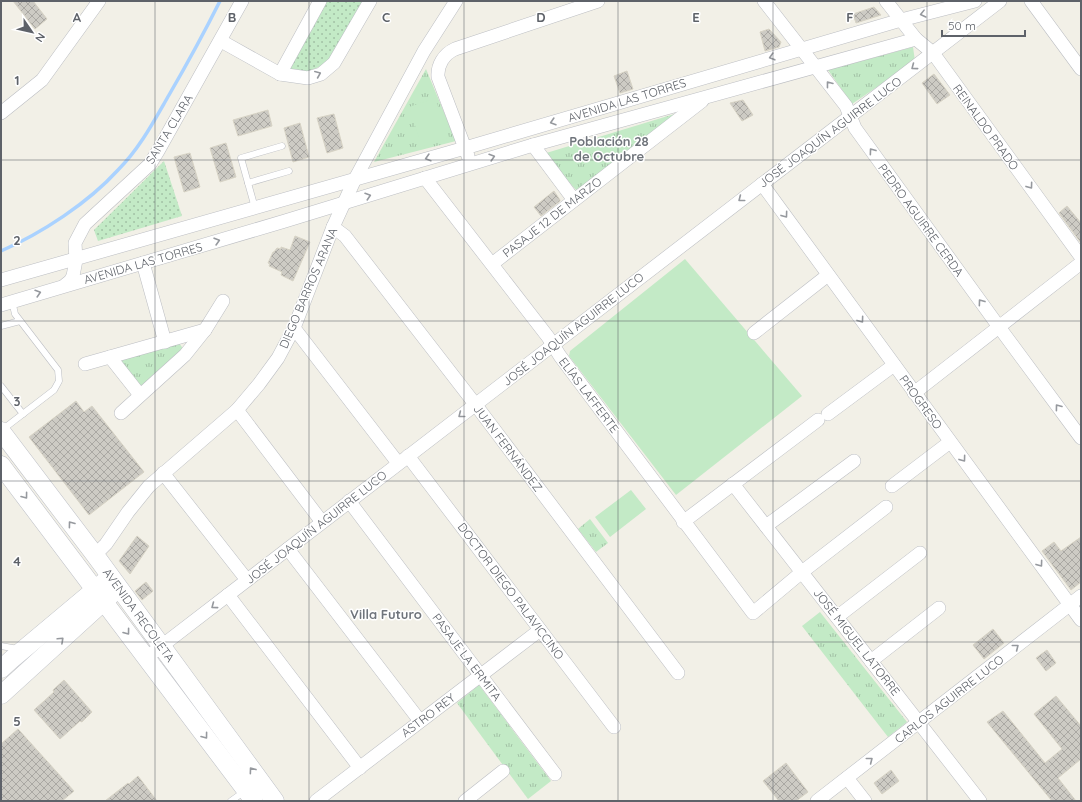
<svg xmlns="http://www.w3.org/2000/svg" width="1082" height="802" font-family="Quicksand,sans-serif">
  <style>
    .grass { fill: url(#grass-tufts) }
    .park { fill: url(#park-dots) }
    .pitch { fill: #c3eac6 }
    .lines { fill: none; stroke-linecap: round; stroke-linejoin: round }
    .stream { stroke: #aad2ff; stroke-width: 3.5 }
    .building { fill: url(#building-cross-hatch); stroke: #d7d3c5 }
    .lane-casing { stroke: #bcbec3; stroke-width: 7 }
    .street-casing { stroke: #bcbec3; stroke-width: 14 }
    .secondary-casing { stroke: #bcbfc6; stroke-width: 19 }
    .lane { stroke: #fff; stroke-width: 6 }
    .street { stroke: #fff; stroke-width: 13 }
    .secondary { stroke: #fff; stroke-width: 18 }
    .oneway { stroke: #96999e }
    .grid { fill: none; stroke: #5e6269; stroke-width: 1; stroke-opacity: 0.55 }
    .labels { text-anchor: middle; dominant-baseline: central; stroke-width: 3; stroke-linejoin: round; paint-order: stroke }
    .street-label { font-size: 12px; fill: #5e6269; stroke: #fff }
    .neighbourhood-label { font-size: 13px; font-weight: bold; fill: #6f747b; stroke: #fff }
    .grid-label { font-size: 13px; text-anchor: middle; font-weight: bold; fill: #5e6269; stroke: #fff; stroke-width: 3; stroke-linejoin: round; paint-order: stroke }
  </style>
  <defs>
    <pattern id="grass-tufts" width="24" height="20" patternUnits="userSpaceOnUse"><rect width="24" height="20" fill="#c3eac6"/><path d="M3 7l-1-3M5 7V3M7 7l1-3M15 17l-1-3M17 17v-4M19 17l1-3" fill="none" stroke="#a2c1a5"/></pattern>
    <pattern id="park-dots" width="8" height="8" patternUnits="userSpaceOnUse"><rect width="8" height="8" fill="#c3eac6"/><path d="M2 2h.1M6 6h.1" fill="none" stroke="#a2c1a5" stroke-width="1.8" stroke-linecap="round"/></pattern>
    <pattern id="building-cross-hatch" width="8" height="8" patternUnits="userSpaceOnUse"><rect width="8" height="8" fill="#cdcbc4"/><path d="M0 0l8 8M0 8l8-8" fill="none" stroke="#aaa8a3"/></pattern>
  </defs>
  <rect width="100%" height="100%" fill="#f2f0e7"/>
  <!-- grass -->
  <g class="grass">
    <polygon points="913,47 915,61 852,104 828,70"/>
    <polygon points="426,69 456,141 374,162"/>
    <polygon points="681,112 578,192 543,154"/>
    <polygon points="179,343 184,350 141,388 118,360"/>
    <polygon points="590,519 608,543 596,552 578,529"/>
    <polygon points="820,612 907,722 888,737 802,626"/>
    <polygon points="479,685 551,781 528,799 457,703"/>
  </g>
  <!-- park -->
  <g class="park">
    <polygon points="324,1 365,1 330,62 305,73 286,68"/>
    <polygon points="164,161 182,216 98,241 94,230"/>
  </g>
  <!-- pitch -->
  <g class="pitch">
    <polygon points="435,98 449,137 422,147 409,107"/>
    <polygon points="685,259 802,396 676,495 569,356 570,351"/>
    <polygon points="631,490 646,509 610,537 595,517"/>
  </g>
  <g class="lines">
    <!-- stream -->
    <path class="stream" d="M1,251C42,233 88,203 118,170C140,148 154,121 169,95C187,64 204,33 220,1"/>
  </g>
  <!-- building -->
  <g class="building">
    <polygon points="13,1 33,1 47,19 35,29"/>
    <polygon points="874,7 881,15 856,23 853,14"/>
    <polygon points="769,29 781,42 779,47 765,51 760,32"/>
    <polygon points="627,71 633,89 620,93 614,76"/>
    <polygon points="934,74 950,95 937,104 922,83"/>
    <polygon points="743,100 753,115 742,121 730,103"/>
    <polygon points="268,110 272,126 238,136 233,120"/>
    <polygon points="334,114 343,148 327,153 317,118"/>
    <polygon points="300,123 309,157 293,162 284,128"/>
    <polygon points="226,143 236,177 220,182 210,148"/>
    <polygon points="190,153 200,187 184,192 174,157"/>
    <polygon points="554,191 560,200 560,201 541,216 534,207"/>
    <polygon points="1067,206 1081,223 1081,243 1059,213"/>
    <polygon points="295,236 310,242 293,281 281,275 282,272 269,266 270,264 268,263 273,252 274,252 277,248 281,249 281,247 290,250"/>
    <polygon points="76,401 84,412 92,406 144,472 89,515 29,437"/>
    <polygon points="137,536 149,546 130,574 119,561"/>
    <polygon points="1081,537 1081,582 1071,590 1042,551 1054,542 1061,551"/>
    <polygon points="146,582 153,591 142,600 135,591"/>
    <polygon points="993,629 1004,643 984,659 973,645"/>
    <polygon points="1047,650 1056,663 1046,671 1036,658"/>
    <polygon points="64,680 92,712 82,722 80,721 60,739 34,710 54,692 53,690"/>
    <polygon points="1056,696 1081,726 1081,759 1058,778 1076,801 1052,801 987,722 1003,711 1045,763 1062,749 1034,714"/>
    <polygon points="18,729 74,791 62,801 1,801 1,744"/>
    <polygon points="786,763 808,792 796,801 779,801 763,781"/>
    <polygon points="891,770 899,781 882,794 874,783"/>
    <polygon points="138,776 157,801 105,801 128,783 129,784"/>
  </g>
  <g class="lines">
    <defs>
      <g id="lane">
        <polyline points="248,183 289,171"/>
        <polyline points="255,208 241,158 282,146"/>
        <polyline points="1,326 20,321"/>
        <polyline points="1,386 23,414"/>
        <polyline points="2,430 54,390 59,381 58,370 15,314 12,301"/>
        <polyline points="1,646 18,649"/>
        <polyline points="231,801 245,791"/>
      </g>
      <g id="street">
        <polyline points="764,1 846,106 855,128 999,327 1081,438"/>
        <polyline points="886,1 916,39 933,53 1081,257"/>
        <polyline points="1031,1 1081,69"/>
        <polyline points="221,41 280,74 308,78 321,74 334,63 370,1"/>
        <polyline points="280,74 320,1"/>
        <polyline points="1,113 42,80 99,1"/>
        <polyline points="533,145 574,200"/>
        <path d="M468,156L438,77C437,65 444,54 455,49L598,1"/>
        <polyline points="425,178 548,337 560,356 753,613 802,572 886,507"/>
        <polyline points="762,184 1081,620"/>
        <polyline points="333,227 345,236 475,404 678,673"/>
        <polyline points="143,263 165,342"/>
        <polyline points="492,264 702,101"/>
        <polyline points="1,280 465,148 901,20 975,1"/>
        <polyline points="65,285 70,281 73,276 76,260 75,243 85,224 150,164 158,151 242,1"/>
        <polyline points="1,305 285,221 533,145 916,39"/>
        <polyline points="294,328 398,463"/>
        <polyline points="754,333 828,275"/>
        <polyline points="110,357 140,395"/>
        <polyline points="85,364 205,330"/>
        <polyline points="914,393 1081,263"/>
        <polyline points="237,410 322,522"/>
        <polyline points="121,413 185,355 205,330 223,301"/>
        <polyline points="828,414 894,365"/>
        <polyline points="408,456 614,727"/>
        <polyline points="163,473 247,580"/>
        <polyline points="733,484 980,801"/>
        <polyline points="892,486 950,442"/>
        <polyline points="349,501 555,774"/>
        <polyline points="683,522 818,420"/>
        <polyline points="766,526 854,461"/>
        <polyline points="288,549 420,721"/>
        <polyline points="95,555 106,544 128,512 149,486 237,410 259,384 278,358 294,328 333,227 355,179 424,51 456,1"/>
        <polyline points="228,595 360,768"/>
        <polyline points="837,617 920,553"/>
        <polyline points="146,658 1000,1"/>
        <polyline points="871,661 939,608"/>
        <polyline points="847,778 865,801"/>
        <polyline points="316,801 540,630"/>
        <polyline points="465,801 503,771"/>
        <polyline points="817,801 1081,596"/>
      </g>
      <g id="secondary">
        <polyline points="1,431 95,555 275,801"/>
        <polyline points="1,465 254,801"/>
        <polyline points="1,669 12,659 104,582"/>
        <polyline points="1,695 113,593"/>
      </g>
    </defs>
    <!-- lane casing -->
    <use href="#lane" class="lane-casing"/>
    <!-- street casing -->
    <use href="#street" class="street-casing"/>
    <!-- secondary casing -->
    <use href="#secondary" class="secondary-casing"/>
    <!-- lane -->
    <use href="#lane" class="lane"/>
    <!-- street -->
    <use href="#street" class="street"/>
    <!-- secondary -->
    <use href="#secondary" class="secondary"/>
  </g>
  <!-- one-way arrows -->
  <defs><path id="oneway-chevron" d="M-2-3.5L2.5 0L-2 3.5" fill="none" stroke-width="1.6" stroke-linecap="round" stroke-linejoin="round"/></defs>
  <g class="oneway">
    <use href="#oneway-chevron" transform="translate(923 14) rotate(166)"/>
    <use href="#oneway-chevron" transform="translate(772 57) rotate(164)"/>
    <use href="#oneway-chevron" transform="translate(914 67) rotate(143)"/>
    <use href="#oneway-chevron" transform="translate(318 74) rotate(-23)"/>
    <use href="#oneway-chevron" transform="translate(829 84) rotate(-128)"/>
    <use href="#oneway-chevron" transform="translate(553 122) rotate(163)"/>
    <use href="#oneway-chevron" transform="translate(872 151) rotate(-126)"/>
    <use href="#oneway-chevron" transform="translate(492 157) rotate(-17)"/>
    <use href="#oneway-chevron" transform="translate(428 158) rotate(164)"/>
    <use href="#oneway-chevron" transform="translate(1030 186) rotate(54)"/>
    <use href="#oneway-chevron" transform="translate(368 196) rotate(-18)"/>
    <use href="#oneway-chevron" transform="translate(741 199) rotate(142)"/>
    <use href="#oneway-chevron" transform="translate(785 215) rotate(54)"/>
    <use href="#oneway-chevron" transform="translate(217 241) rotate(-16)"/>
    <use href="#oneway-chevron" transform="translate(38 293) rotate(-17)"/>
    <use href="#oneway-chevron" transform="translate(981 302) rotate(-126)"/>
    <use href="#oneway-chevron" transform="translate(861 320) rotate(54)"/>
    <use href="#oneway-chevron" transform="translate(1058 407) rotate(-127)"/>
    <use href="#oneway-chevron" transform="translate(461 415) rotate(142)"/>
    <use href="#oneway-chevron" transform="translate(963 459) rotate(54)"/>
    <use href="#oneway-chevron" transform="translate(25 496) rotate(53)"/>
    <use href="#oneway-chevron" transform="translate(71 524) rotate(-127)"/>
    <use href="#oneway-chevron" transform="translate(1040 564) rotate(54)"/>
    <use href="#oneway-chevron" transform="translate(214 606) rotate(143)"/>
    <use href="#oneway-chevron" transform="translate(127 632) rotate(53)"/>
    <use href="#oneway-chevron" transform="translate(61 640) rotate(-43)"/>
    <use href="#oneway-chevron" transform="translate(1016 647) rotate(-38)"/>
    <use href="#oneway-chevron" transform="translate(205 736) rotate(53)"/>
    <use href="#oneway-chevron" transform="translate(870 760) rotate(-38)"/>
    <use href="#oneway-chevron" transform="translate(252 770) rotate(-126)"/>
  </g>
  <!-- grid -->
  <path class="grid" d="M155,1V801M309,1V801M464,1V801M618,1V801M773,1V801M927,1V801M1,160H1081M1,321H1081M1,481H1081M1,642H1081"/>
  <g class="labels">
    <!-- street labels -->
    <g class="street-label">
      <text transform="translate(627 100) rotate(-17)">AVENIDA LAS TORRES</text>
      <text transform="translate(986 127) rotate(54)">REINALDO PRADO</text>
      <text transform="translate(169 129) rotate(-59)">SANTA CLARA</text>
      <text transform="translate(830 132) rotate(-37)">JOSÉ JOAQUÍN AGUIRRE LUCO</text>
      <text transform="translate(552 217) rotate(-38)">PASAJE 12 DE MARZO</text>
      <text transform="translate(921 220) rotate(54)">PEDRO AGUIRRE CERDA</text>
      <text transform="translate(143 263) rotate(-16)">AVENIDA LAS TORRES</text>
      <text transform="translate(308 288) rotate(-67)">DIEGO BARROS ARANA</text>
      <text transform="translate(573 329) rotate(-38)">JOSÉ JOAQUÍN AGUIRRE LUCO</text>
      <text transform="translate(589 395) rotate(53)">ELÍAS LAFFERTE</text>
      <text transform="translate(921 402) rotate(54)">PROGRESO</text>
      <text transform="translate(508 448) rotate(53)">JUAN FERNÁNDEZ</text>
      <text transform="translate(316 527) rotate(-38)">JOSÉ JOAQUÍN AGUIRRE LUCO</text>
      <text transform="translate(511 591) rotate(53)">DOCTOR DIEGO PALAVICCINO</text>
      <text transform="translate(139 615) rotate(54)">AVENIDA RECOLETA</text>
      <text transform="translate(857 642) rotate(52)">JOSÉ MIGUEL LATORRE</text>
      <text transform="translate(467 657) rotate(53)">PASAJE LA ERMITA</text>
      <text transform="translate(949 699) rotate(-38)">CARLOS AGUIRRE LUCO</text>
      <text transform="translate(428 715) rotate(-37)">ASTRO REY</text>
    </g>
    <!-- neighbourhood labels -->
    <g class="neighbourhood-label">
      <text x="609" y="141">Población 28<tspan x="609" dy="15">de Octubre</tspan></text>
      <text x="386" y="614">Villa Futuro</text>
    </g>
  </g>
  <g class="grid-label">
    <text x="77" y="22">A</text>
    <text x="232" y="22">B</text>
    <text x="386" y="22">C</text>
    <text x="541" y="22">D</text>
    <text x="696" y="22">E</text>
    <text x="850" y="22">F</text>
    <text x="17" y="85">1</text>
    <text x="17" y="245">2</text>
    <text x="17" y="406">3</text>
    <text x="17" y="566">4</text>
    <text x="17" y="726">5</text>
  </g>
  <!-- border -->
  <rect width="1082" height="802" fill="none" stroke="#5e6269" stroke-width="4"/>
  <!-- north arrow -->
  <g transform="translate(32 32) rotate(124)" stroke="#ffffff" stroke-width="3" paint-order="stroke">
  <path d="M0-3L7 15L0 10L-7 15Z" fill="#5e6269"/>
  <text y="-6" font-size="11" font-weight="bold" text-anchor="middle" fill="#5e6269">N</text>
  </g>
  <!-- scale -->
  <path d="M942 30v6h83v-6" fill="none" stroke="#5e6269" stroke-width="2"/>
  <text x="948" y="30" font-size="12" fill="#5e6269" stroke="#ffffff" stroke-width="3" paint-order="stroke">50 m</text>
</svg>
